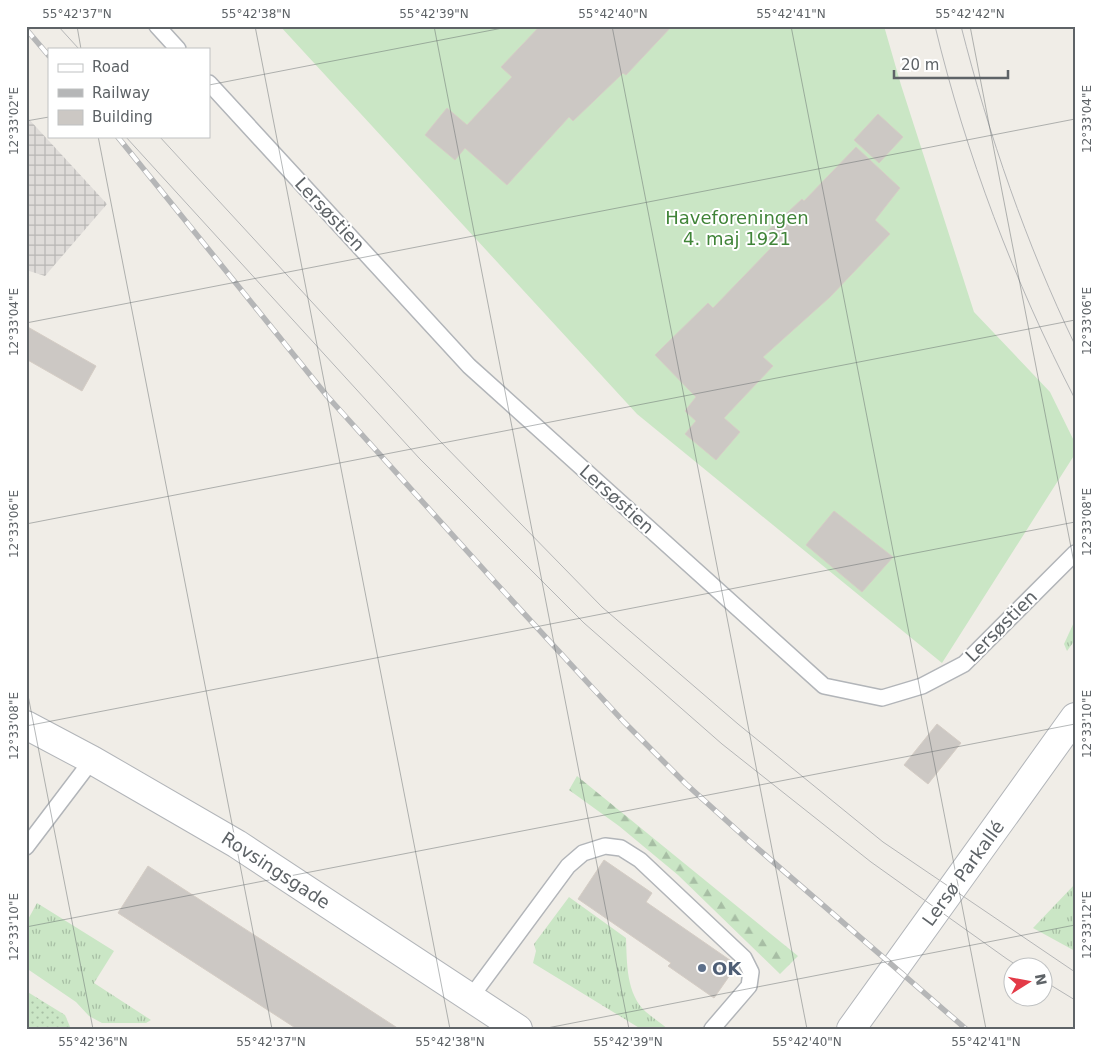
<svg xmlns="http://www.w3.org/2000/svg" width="1101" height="1055" font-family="'DejaVu Sans',sans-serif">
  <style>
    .industrial { fill: url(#industrial-grid) }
    .grass { fill: url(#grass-tufts) }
    .forest { fill: url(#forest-firs) }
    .park { fill: url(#park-dots) }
    .garden { fill: #cae6c5 }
    .building { fill: #ccc8c4; stroke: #d5cdc5 }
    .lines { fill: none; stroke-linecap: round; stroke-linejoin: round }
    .service-casing { stroke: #b2b5b9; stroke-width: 18 }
    .tertiary-casing { stroke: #b2b5b9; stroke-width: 30 }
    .service { stroke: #fff; stroke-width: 15 }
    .tertiary { stroke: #fff; stroke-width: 28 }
    .tram { stroke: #b5b6b7; stroke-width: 1 }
    .rail-casing { stroke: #b5b6b7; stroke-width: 5.5 }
    .rail { stroke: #fff; stroke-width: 4; stroke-dasharray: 11; stroke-linecap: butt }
    .ticks { fill: none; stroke: #5e6367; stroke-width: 1; stroke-opacity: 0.45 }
    .service-dot { fill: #5c6f8a; stroke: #fff; stroke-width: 2 }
    .labels { text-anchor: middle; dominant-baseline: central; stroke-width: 4; stroke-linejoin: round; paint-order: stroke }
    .street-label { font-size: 18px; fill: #5e6367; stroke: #fff }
    .park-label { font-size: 18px; fill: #408438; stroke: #fff }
    .service-label { font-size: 18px; font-weight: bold; fill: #4e5e75; stroke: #fff; text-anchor: start }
    .neatline { fill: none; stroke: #5e6367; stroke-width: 2 }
    .ticks-label { font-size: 12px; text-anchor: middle; fill: #5e6367 }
  </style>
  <defs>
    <pattern id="industrial-grid" width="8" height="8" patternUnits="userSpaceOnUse" patternTransform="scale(1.25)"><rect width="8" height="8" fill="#dfdcd9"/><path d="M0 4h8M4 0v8" fill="none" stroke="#b8b6b4"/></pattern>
    <pattern id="grass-tufts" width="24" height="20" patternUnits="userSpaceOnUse" patternTransform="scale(1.25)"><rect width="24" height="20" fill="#cae6c5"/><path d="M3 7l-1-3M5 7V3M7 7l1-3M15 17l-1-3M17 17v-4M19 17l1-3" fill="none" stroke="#a7bea4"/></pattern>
    <pattern id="forest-firs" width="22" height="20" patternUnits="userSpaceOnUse" patternTransform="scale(1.25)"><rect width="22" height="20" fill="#cae6c5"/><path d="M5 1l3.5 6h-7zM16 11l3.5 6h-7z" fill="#a7bea4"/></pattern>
    <pattern id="park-dots" width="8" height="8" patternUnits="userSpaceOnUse" patternTransform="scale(1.25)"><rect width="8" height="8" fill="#cae6c5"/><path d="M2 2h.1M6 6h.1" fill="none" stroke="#a7bea4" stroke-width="1.8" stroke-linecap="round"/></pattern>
  </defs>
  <rect width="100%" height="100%" fill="#f0ede7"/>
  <!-- industrial -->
  <polygon class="industrial" points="26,116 107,204 45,276 26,270"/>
  <!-- grass -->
  <g class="grass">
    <polygon points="1075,620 1075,640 1067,651 1064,644"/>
    <polygon points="1075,884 1075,951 1033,928"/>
    <path d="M569,897L626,938C627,963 626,994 646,1012C653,1018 661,1023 668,1029H641L533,963L536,951L534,944Z"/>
    <polygon points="37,903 114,951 94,983 151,1020 146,1023 102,1023 89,1016 76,1002 26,968 26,923"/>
  </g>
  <!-- forest -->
  <polygon class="forest" points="577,776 798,956 780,974 678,875 619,826 569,790"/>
  <!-- park -->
  <polygon class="park" points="26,991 65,1015 71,1029 26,1029"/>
  <!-- garden -->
  <polygon class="garden" points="280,26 884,26 901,85 974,312 1050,392 1075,443 1075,454 942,663 637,414"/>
  <!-- building -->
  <g class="building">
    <polygon points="540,26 672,26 626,75 623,73 573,121 569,117 507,185 465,148 455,160 425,135 447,108 467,125 512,77 501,67"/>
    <polygon points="878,114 903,137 879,163 854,140"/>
    <polygon points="856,147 900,188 875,220 890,234 830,297 763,357 773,366 724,418 740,432 716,460 685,434 696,421 685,411 696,397 655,355 708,303 713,308 771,248 760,238 802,199 804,201"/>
    <polygon points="26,326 96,366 82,391 26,359"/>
    <polygon points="834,511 893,557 862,592 806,545"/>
    <polygon points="937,724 961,743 928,784 904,765"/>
    <polygon points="604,860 652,893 646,902 737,965 714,998 668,966 671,963 578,899"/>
    <polygon points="148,866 399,1029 297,1029 118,913"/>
  </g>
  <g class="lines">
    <defs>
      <g id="service">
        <polyline points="157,26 178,49"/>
        <polyline points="209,83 469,366 824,686 882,698 922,686 964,664 1075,553"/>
        <polyline points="26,847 92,760"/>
        <polyline points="471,997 568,866 583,853 605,846 621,848 640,860 744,958 751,972 749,986 712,1029"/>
      </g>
      <g id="tertiary">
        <polyline points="26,725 92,760 237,844 518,1029"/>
        <polyline points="851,1029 1075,717"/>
      </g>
    </defs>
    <!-- service casing -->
    <use href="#service" class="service-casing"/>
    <!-- tertiary casing -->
    <use href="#tertiary" class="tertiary-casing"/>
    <!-- service -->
    <use href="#service" class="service"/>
    <!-- tertiary -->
    <use href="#tertiary" class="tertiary"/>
    <!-- tram -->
    <g class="tram">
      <polyline points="58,26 79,49"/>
      <path d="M935,26C966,155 1014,281 1075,399"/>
      <path d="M961,26C989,136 1026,243 1075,345"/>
      <polyline points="26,29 49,53"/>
      <polyline points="125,136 419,458 584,623 722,744 871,862 1007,959 1021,968"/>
      <polyline points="159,136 439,440 602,607 738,724 883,842 1075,972"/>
      <polyline points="1044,981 1075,1000"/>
    </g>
    <defs>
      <g id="rail">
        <polyline points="26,29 49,56"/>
        <polyline points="117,136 327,396 495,582 623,721 686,784 749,841 966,1029"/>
      </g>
    </defs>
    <!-- rail casing -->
    <use href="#rail" class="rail-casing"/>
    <!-- rail -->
    <use href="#rail" class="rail"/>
  </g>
  <!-- ticks -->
  <path class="ticks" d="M77,26L81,49M255,26L450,1029M434,26L629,1029M612,26L807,1029M791,26L986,1029M970,26L1075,568M209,85L513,26M26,121L49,117M98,136L272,1029M26,323L1075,119M26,524L1075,320M26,685L93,1029M26,726L1075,522M26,927L1075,724M542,1029L1075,925"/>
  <!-- markers -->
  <circle class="service-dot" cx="702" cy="968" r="5"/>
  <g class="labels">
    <!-- street labels -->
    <g class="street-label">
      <text transform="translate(330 214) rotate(47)">Lersøstien</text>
      <text transform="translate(617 499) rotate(42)">Lersøstien</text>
      <text transform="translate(1001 626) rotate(-45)">Lersøstien</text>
      <text transform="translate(276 870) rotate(33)">Rovsingsgade</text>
      <text transform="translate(963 873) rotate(-54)">Lersø Parkallé</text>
    </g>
    <!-- park labels -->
    <g class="park-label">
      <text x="737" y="217">Haveforeningen<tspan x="737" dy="21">4. maj 1921</tspan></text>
    </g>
    <!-- service labels -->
    <g class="service-label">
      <text x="712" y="968">OK</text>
    </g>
  </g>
  <!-- border -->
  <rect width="1101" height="1055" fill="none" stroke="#ffffff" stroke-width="55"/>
  <!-- legend -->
  <rect x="48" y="48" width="162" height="90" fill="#ffffff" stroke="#bfc1c2"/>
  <rect x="58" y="64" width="25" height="8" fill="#ffffff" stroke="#bfc1c2"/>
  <text x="92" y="72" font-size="15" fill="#5e6367">Road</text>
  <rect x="58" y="89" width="25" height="8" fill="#b5b6b7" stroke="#bfc1c2"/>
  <text x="92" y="98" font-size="15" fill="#5e6367">Railway</text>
  <rect x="58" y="110" width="25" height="15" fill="#ccc8c4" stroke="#bfc1c2"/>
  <text x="92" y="122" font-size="15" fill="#5e6367">Building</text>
  <!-- north arrow -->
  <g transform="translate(1028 982) rotate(79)"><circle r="24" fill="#ffffff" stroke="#bfc1c2"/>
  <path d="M0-4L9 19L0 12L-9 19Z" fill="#e33a47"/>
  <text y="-8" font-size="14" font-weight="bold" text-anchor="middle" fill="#5e6367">N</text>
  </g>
  <!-- scale -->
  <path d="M894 70v8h114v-8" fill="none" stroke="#5e6367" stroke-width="2.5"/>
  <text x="901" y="70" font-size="15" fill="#5e6367" stroke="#ffffff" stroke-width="4" paint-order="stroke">20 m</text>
  <rect x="28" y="28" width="1046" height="1000" class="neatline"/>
  <g class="ticks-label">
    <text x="77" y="18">55°42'37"N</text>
    <text x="256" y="18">55°42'38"N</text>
    <text x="434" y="18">55°42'39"N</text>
    <text x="613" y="18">55°42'40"N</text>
    <text x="791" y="18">55°42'41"N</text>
    <text x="970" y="18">55°42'42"N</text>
    <text transform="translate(1087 119) rotate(-90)" y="4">12°33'04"E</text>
    <text transform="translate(14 121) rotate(-90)" y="4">12°33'02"E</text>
    <text transform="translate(1087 321) rotate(-90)" y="4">12°33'06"E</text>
    <text transform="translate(14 322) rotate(-90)" y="4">12°33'04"E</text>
    <text transform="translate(1087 522) rotate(-90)" y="4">12°33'08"E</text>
    <text transform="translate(14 524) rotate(-90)" y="4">12°33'06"E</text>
    <text transform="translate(1087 724) rotate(-90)" y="4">12°33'10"E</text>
    <text transform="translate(14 726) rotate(-90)" y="4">12°33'08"E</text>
    <text transform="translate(1087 925) rotate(-90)" y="4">12°33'12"E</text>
    <text transform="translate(14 927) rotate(-90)" y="4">12°33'10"E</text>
    <text x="93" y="1046">55°42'36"N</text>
    <text x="271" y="1046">55°42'37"N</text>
    <text x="450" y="1046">55°42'38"N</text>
    <text x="628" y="1046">55°42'39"N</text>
    <text x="807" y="1046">55°42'40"N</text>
    <text x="986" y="1046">55°42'41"N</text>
  </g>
</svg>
